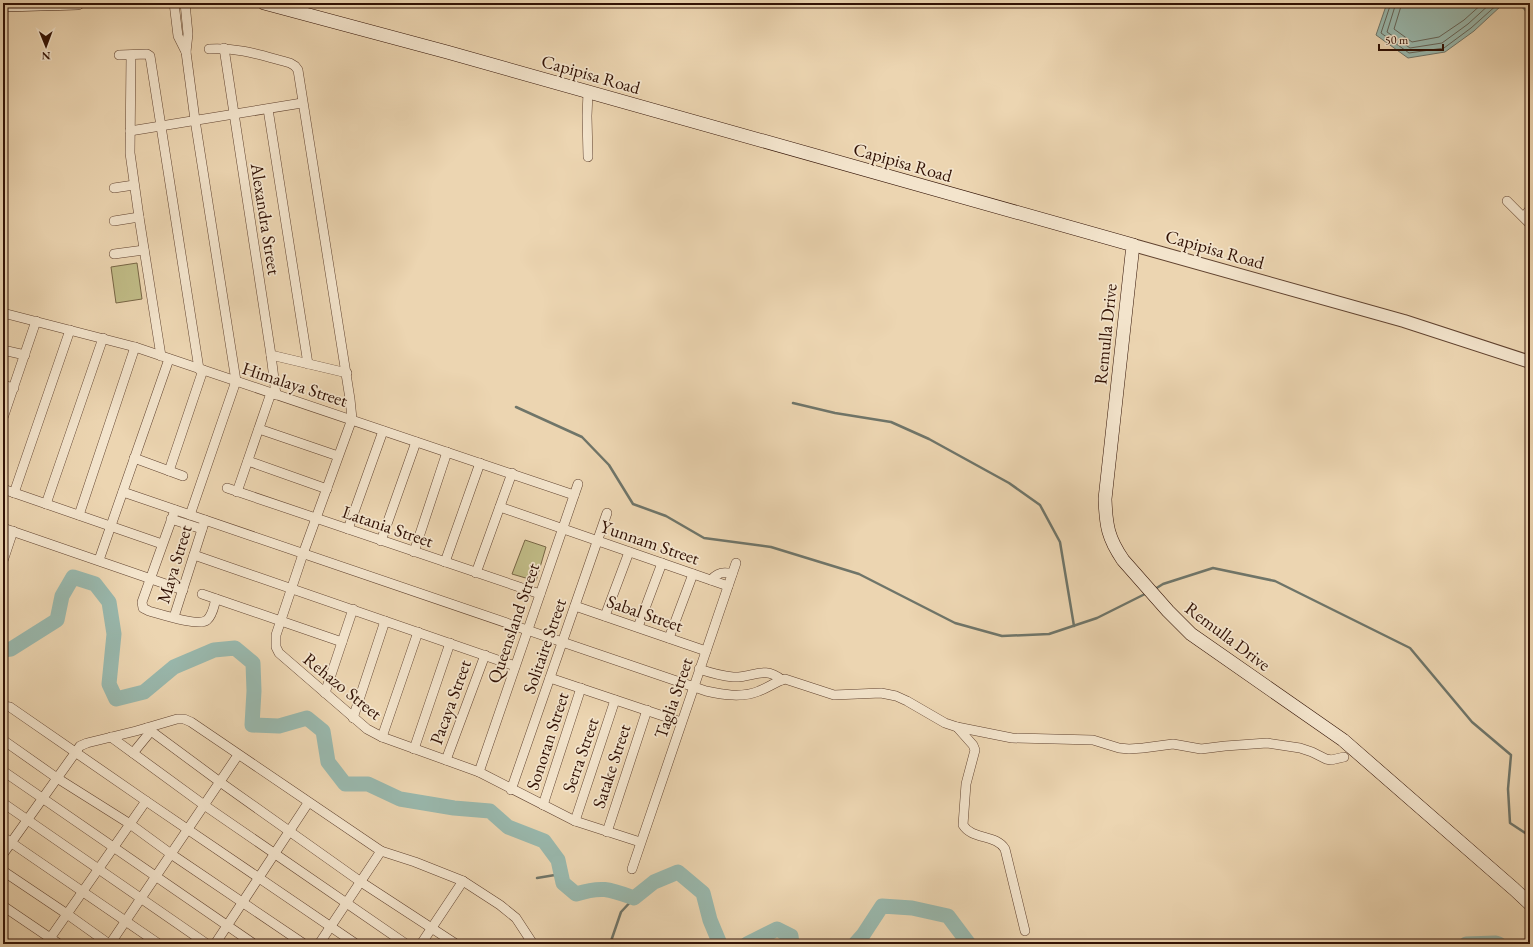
<svg xmlns="http://www.w3.org/2000/svg" width="1533" height="947" font-family="'EB Garamond',serif">
  <style>
    .green { fill: #c0bb86; stroke: #786645 }
    .water { fill: #99b8ad; stroke: #6f7569 }
    .lines { fill: none; stroke-linecap: round; stroke-linejoin: round }
    .shore { stroke: #656458; stroke-width: 1 }
    .stream { stroke: #6f7569; stroke-width: 2.5 }
    .river { stroke: #99b8ad; stroke-width: 15 }
    .minor-casing { stroke: #60422f; stroke-width: 10 }
    .tertiary-casing { stroke: #60422f; stroke-width: 14 }
    .secondary-casing { stroke: #311104; stroke-width: 14 }
    .minor { stroke: #f3e4cc; stroke-width: 9 }
    .tertiary { stroke: #f3e4cc; stroke-width: 12 }
    .secondary { stroke: #f3e4cc; stroke-width: 13 }
    .labels { text-anchor: middle; dominant-baseline: central; stroke-width: 3.5; stroke-linejoin: round; paint-order: stroke }
    .street-label { font-size: 18px; fill: #311104; stroke: #f3e4cc }
  </style>
  <rect width="100%" height="100%" fill="#ecd5b1"/>
  <filter id="stains"><feTurbulence type="fractalNoise" baseFrequency=".005" numOctaves="4"/><feColorMatrix values="0 0 0 0 .2 0 0 0 0 .09 0 0 0 0 .02 0 0 0 .5 -.17"/></filter>
  <radialGradient id="worn" r=".72"><stop offset=".6" stop-color="#630" stop-opacity="0"/><stop offset="1" stop-color="#630" stop-opacity=".3"/></radialGradient>
  <!-- green -->
  <g class="green">
    <polygon points="137,263 142,299 116,303 111,267"/>
    <polygon points="525,540 546,547 536,581 512,574"/>
  </g>
  <!-- water -->
  <polygon class="water" points="1387,3 1530,3 1530,16 1519,4 1502,5 1474,31 1445,52 1408,58 1376,35"/>
  <g class="lines">
    <!-- shore -->
    <g class="shore">
      <polyline points="1391,3 1381,33 1409,53 1444,48 1471,28 1499,3"/>
      <polyline points="1396,3 1387,32 1410,48 1442,43 1468,24 1491,3"/>
      <polyline points="1402,3 1394,29 1412,42 1439,37 1464,20 1483,3"/>
    </g>
    <!-- stream -->
    <g class="stream">
      <polyline points="793,403 835,413 891,422 929,439 1009,483 1040,505 1060,542 1074,626"/>
      <polyline points="516,407 582,437 609,465 633,504 666,516 704,538 771,547 859,574 955,623 1002,636 1049,634 1097,618 1147,593"/>
      <polyline points="1155,589 1163,584 1213,568 1275,581 1410,648 1472,722 1511,755 1508,789 1510,823 1530,836"/>
      <polyline points="537,878 561,874"/>
      <polyline points="610,944 621,912 634,898"/>
    </g>
    <!-- river -->
    <g class="river">
      <path d="M3,650L11,649L57,620L62,596L73,577L95,584L109,602L114,634L109,684L116,699L144,692L174,667L214,650L235,648L253,663L254,691L252,725L279,726L307,718L323,731L328,762L345,784H368L400,799L454,808L490,811L508,827L544,841L558,860L563,883L576,894C602,886 609,889 634,898L654,882L678,872L703,893L710,920L720,944"/>
      <polyline points="747,944 777,929 791,936 792,944"/>
      <polyline points="855,944 863,935 882,906 912,908 948,916 969,944"/>
      <polyline points="1466,944 1496,943 1499,944"/>
    </g>
    <defs>
      <g id="minor">
        <polyline points="174,3 178,36 186,52"/>
        <polyline points="185,3 188,34 186,52 195,120 236,381 190,515"/>
        <polyline points="224,48 271,355 276,395"/>
        <path d="M209,49C239,47 263,56 290,63L295,66L298,70L350,399L352,419L303,554L276,635V647L279,653L367,729L382,737L479,772L575,821L640,842"/>
        <polyline points="119,55 147,54 150,56 199,369"/>
        <polyline points="131,55 130,153 139,217 161,356"/>
        <polyline points="268,109 308,364"/>
        <polyline points="130,131 302,103"/>
        <polyline points="588,157 587,116 588,92"/>
        <polyline points="114,188 134,185"/>
        <polyline points="1507,201 1530,224"/>
        <polyline points="1524,217 1530,209"/>
        <polyline points="114,221 139,217"/>
        <polyline points="114,254 144,250"/>
        <polyline points="3,313 135,347 574,495"/>
        <polyline points="3,350 25,355"/>
        <polyline points="271,355 347,373"/>
        <polyline points="3,385 14,388"/>
        <polyline points="3,418 36,321"/>
        <polyline points="259,429 338,456"/>
        <polyline points="134,458 183,476"/>
        <polyline points="248,461 327,489"/>
        <polyline points="169,471 203,370"/>
        <polyline points="227,488 540,594"/>
        <polyline points="3,489 162,544"/>
        <path d="M123,492C317,558 512,623 706,691C724,695 742,698 759,691C767,688 774,683 782,680L785,679L834,695L881,693L896,696L907,701L945,723L957,727L1012,738L1093,740L1119,748L1129,749L1143,748L1173,744L1201,749L1225,746L1267,743L1300,748L1312,752L1326,759L1331,760L1344,757"/>
        <polyline points="237,492 271,393"/>
        <polyline points="14,493 70,330"/>
        <polyline points="46,504 103,338"/>
        <polyline points="500,507 728,586"/>
        <path d="M175,510L142,602L143,608L149,611C160,614 199,627 207,620C213,615 214,605 216,599"/>
        <polyline points="79,515 135,347"/>
        <polyline points="171,519 202,529"/>
        <polyline points="3,528 183,590"/>
        <polyline points="348,529 383,431"/>
        <polyline points="381,541 416,442"/>
        <polyline points="414,552 447,452"/>
        <polyline points="194,555 515,666"/>
        <polyline points="99,560 169,359"/>
        <polyline points="3,561 13,531"/>
        <polyline points="445,562 480,463"/>
        <polyline points="476,573 512,473"/>
        <path d="M711,580C717,573 723,571 732,574"/>
        <polyline points="202,594 342,642"/>
        <polyline points="575,606 706,651"/>
        <polyline points="605,616 629,552"/>
        <polyline points="174,617 205,520"/>
        <polyline points="638,627 662,563"/>
        <polyline points="669,638 693,574"/>
        <path d="M699,669C711,673 722,676 733,677C754,678 763,665 782,680"/>
        <polyline points="550,678 681,722"/>
        <polyline points="325,693 353,609"/>
        <polyline points="3,706 10,707 146,801 356,944"/>
        <polyline points="353,718 385,621"/>
        <path d="M957,727L973,745L975,750L966,784L963,825C972,840 996,834 1005,849L1025,931"/>
        <polyline points="147,728 220,782 361,882 456,944"/>
        <polyline points="111,737 204,805 406,944"/>
        <polyline points="382,737 418,632"/>
        <polyline points="3,740 57,778 130,824 171,854 304,944"/>
        <polyline points="414,749 450,643"/>
        <polyline points="133,753 151,731"/>
        <polyline points="446,760 485,655"/>
        <polyline points="3,771 254,944"/>
        <polyline points="479,772 578,484"/>
        <polyline points="511,790 607,513"/>
        <polyline points="3,803 207,944"/>
        <polyline points="543,805 581,688"/>
        <polyline points="575,821 615,700"/>
        <polyline points="607,832 647,710"/>
        <polyline points="3,837 159,944"/>
        <polyline points="3,854 80,746 87,743 136,731 177,719 184,719 191,722 381,851 415,862 463,881 500,905 516,918 533,944"/>
        <polyline points="632,869 736,563"/>
        <polyline points="3,871 67,914 109,944"/>
        <polyline points="3,906 59,944"/>
        <polyline points="46,944 146,801"/>
        <polyline points="110,944 238,755"/>
        <polyline points="215,944 308,803"/>
        <polyline points="319,944 381,851"/>
        <polyline points="421,944 463,881"/>
      </g>
      <polyline id="tertiary" points="1133,245 1404,321 1530,362"/>
      <g id="secondary">
        <path d="M264,3L447,52L1133,245L1105,499C1106,526 1108,538 1123,560L1168,611L1191,634L1343,740L1514,889L1530,904"/>
        <polyline points="3,5 78,3"/>
      </g>
    </defs>
    <!-- minor casing -->
    <use href="#minor" class="minor-casing"/>
    <!-- tertiary casing -->
    <use href="#tertiary" class="tertiary-casing"/>
    <!-- secondary casing -->
    <use href="#secondary" class="secondary-casing"/>
    <!-- minor -->
    <use href="#minor" class="minor"/>
    <!-- tertiary -->
    <use href="#tertiary" class="tertiary"/>
    <!-- secondary -->
    <use href="#secondary" class="secondary"/>
  </g>
  <g class="labels">
    <!-- street labels -->
    <g class="street-label">
      <text transform="translate(591 74) rotate(16)">Capipisa Road</text>
      <text transform="translate(903 162) rotate(16)">Capipisa Road</text>
      <text transform="translate(266 219) rotate(81)">Alexandra Street</text>
      <text transform="translate(1215 249) rotate(16)">Capipisa Road</text>
      <text transform="translate(1105 334) rotate(-84)">Remulla Drive</text>
      <text transform="translate(295 384) rotate(18)">Himalaya Street</text>
      <text transform="translate(388 526) rotate(19)">Latania Street</text>
      <text transform="translate(650 542) rotate(19)">Yunnam Street</text>
      <text transform="translate(174 564) rotate(-73)">Maya Street</text>
      <text transform="translate(645 613) rotate(19)">Sabal Street</text>
      <text transform="translate(513 623) rotate(-71)">Queensland Street</text>
      <text transform="translate(1228 636) rotate(37)">Remulla Drive</text>
      <text transform="translate(544 646) rotate(-71)">Solitaire Street</text>
      <text transform="translate(343 686) rotate(39)">Rehazo Street</text>
      <text transform="translate(673 698) rotate(-71)">Taglia Street</text>
      <text transform="translate(450 702) rotate(-70)">Pacaya Street</text>
      <text transform="translate(547 741) rotate(-72)">Sonoran Street</text>
      <text transform="translate(580 755) rotate(-71)">Serra Street</text>
      <text transform="translate(611 766) rotate(-72)">Satake Street</text>
    </g>
  </g>
  <!-- margin -->
  <rect width="1533" height="947" fill="none" stroke="#ecd5b1" stroke-width="16"/>
  <rect x="4" y="4" width="1525" height="939" fill="none" stroke="#311104" stroke-width="2"/>
  <rect x="8" y="8" width="1517" height="931" fill="none" stroke="#311104"/>
  <!-- north arrow -->
  <g transform="translate(46 46) rotate(179)" stroke="#f3e4cc" stroke-width="3" paint-order="stroke">
  <path d="M0-3L7 15L0 10L-7 15Z" fill="#311104"/>
  <text y="-6" font-size="11" font-weight="bold" text-anchor="middle" fill="#311104">N</text>
  </g>
  <!-- scale -->
  <path d="M1379 44v6h64v-6" fill="none" stroke="#311104" stroke-width="2"/>
  <text x="1385" y="44" font-size="12" fill="#311104" stroke="#f3e4cc" stroke-width="3" paint-order="stroke">50 m</text>
  <rect width="100%" height="100%" filter="url(#stains)"/>
  <rect width="100%" height="100%" fill="url(#worn)"/>
</svg>
